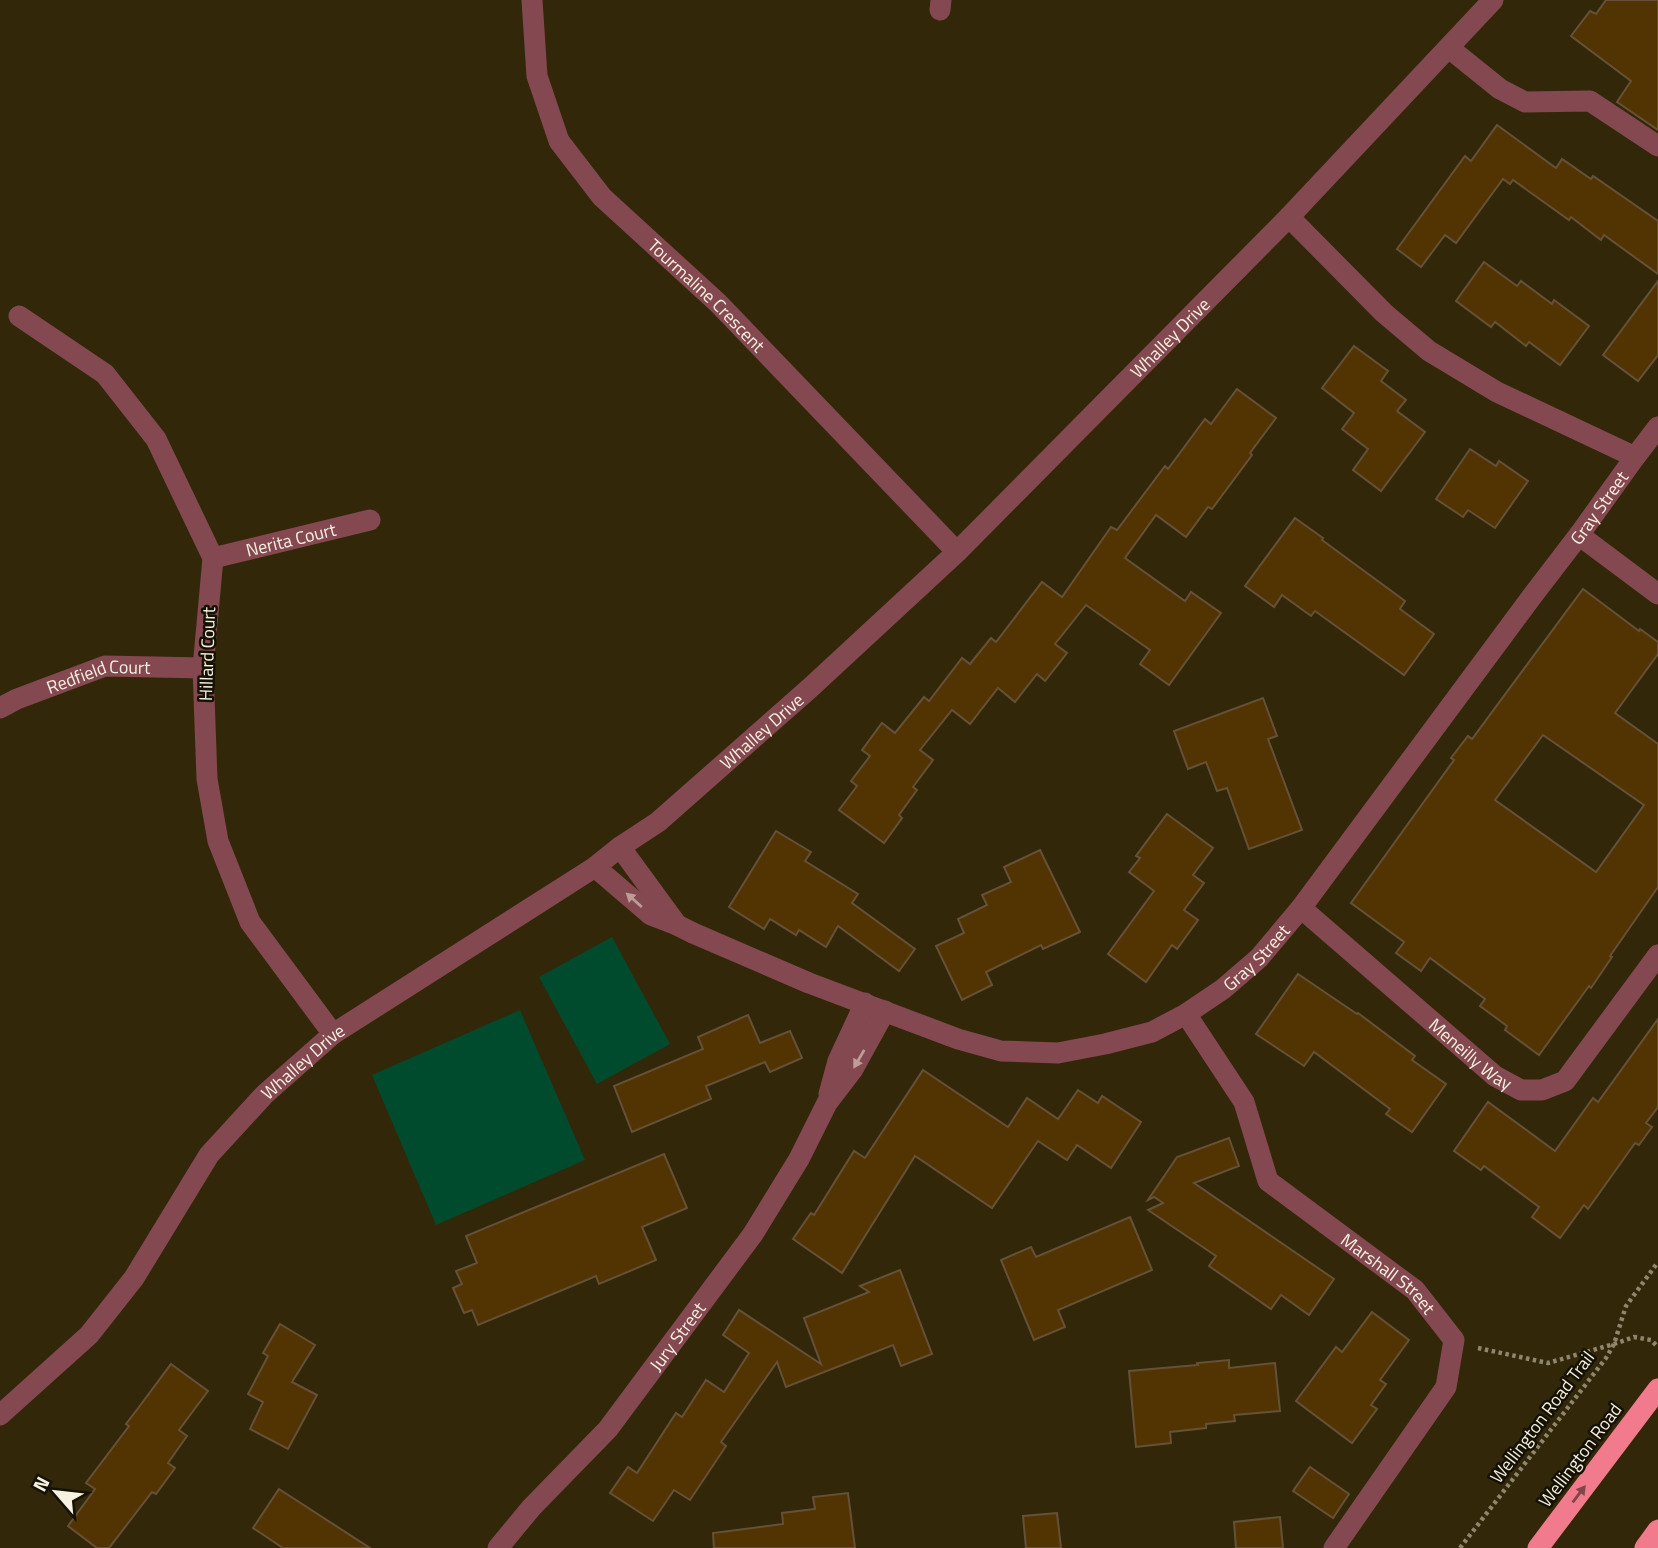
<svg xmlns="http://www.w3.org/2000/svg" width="1658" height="1548" font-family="'Titillium Web',sans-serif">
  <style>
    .green { fill: #004b2e }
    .building { fill: #523403; stroke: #655137; stroke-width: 2; fill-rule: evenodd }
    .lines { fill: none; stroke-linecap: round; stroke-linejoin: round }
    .path { stroke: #8e866e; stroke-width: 4.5; stroke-dasharray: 3.5 3.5; stroke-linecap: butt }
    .minor { stroke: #844850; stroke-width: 21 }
    .highway { stroke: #f17b8c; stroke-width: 21 }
    .oneway { fill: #be9c98 }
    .oneway2 { fill: #834648 }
    .labels { text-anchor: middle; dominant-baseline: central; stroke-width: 5; stroke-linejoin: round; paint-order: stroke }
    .street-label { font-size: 18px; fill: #f7f1e0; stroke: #151105 }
  </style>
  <rect width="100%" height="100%" fill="#322709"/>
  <!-- green -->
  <g class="green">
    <polygon points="612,937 670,1044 597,1084 539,977"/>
    <polygon points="520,1010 585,1160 436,1225 372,1075"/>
  </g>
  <!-- building -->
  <g class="building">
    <polygon points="1606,0 1658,0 1658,130 1617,102 1631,81 1571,36 1590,11 1596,14"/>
    <polygon points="1497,125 1556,168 1562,159 1591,179 1593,176 1658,221 1658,274 1604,235 1601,240 1571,217 1569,220 1513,180 1510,184 1503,179 1456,243 1445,235 1421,267 1397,249 1465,156 1471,161"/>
    <polygon points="1484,262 1517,286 1521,281 1552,304 1554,300 1589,326 1560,365 1529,342 1526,346 1495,322 1491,327 1456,301"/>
    <polygon points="1658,281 1658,355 1638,381 1603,355"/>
    <polygon points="1354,346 1388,371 1381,381 1406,400 1397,411 1425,432 1381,491 1353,470 1368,449 1342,429 1354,413 1322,388"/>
    <polygon points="1237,389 1276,418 1250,453 1252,455 1212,509 1208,507 1186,537 1156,515 1125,558 1185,601 1191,592 1221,613 1169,685 1140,664 1150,650 1086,605 1055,644 1067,653 1045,681 1037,674 1015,702 998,688 970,724 952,710 920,750 933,760 913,787 917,790 899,815 902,818 884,843 839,810 857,786 851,781 870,756 862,750 882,723 895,733 924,697 929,701 962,658 970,664 991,638 996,642 1042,582 1062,597 1111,527 1117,530 1165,466 1168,469 1205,419 1211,424"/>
    <polygon points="1470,449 1496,466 1499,461 1528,481 1495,528 1468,510 1463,517 1436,499"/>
    <polygon points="1295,518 1323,538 1322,540 1405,601 1400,609 1434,634 1404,675 1315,611 1311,616 1282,595 1274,607 1245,586"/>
    <path d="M1583,589L1639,631L1640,629L1658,642V654L1615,713L1658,744V887L1610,956L1612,957L1591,988L1589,986L1539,1055L1505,1030L1507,1026L1480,1006L1485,999L1430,958L1421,971L1396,953L1404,942L1351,903L1454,760L1451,758L1468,736L1472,739ZM1543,735L1644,805L1596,872L1495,800Z"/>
    <polygon points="1263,698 1277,736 1268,739 1302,830 1249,849 1227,788 1217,791 1206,762 1188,769 1174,731"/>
    <polygon points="1167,814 1213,848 1193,875 1204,883 1184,910 1198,920 1177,949 1172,945 1146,982 1108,954 1154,891 1129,872 1140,858 1136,856"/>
    <polygon points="776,831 811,852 805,861 858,894 852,903 915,949 899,971 838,926 826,947 799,930 796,935 770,919 764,929 729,907"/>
    <polygon points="1040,850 1080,932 1043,949 1041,945 986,972 992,985 962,1000 936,946 964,933 958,919 987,905 982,895 1011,882 1004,867"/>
    <polygon points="1298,974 1357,1014 1358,1013 1415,1056 1412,1060 1446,1084 1412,1132 1386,1114 1390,1109 1314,1052 1304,1066 1256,1034"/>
    <polygon points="748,1015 760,1043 790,1031 802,1058 770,1072 765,1062 706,1086 711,1099 632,1132 614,1086 703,1049 698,1037"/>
    <polygon points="1658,1019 1658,1107 1646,1123 1652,1127 1639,1145 1635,1143 1588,1209 1584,1205 1560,1238 1532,1217 1539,1207 1484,1166 1481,1170 1454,1151 1488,1102 1555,1151 1593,1098 1598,1102"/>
    <polygon points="923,1070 1008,1127 1027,1098 1058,1119 1078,1090 1098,1103 1102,1096 1141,1122 1111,1168 1077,1145 1067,1160 1038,1141 992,1208 915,1156 842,1273 793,1239 811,1213 814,1215 854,1151 865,1158"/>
    <polygon points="1229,1138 1239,1166 1194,1183 1334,1279 1309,1315 1281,1295 1271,1309 1209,1266 1216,1256 1148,1210 1163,1203 1154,1197 1148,1200 1177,1157"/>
    <polygon points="664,1154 687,1208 642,1227 656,1260 599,1284 596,1276 478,1325 472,1310 464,1313 453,1288 462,1284 456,1271 477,1263 466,1236"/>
    <polygon points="1130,1217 1152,1270 1058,1310 1065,1327 1034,1340 1001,1260 1031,1247 1036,1257"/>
    <polygon points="900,1270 932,1354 901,1366 893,1345 786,1387 777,1362 721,1442 726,1446 690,1500 674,1490 653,1521 610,1493 628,1467 637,1473 676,1413 682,1417 706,1380 724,1392 749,1353 723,1335 739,1310 821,1364 804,1318 869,1292 860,1286"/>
    <polygon points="1372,1312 1409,1340 1380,1380 1386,1384 1371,1405 1377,1409 1352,1443 1296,1401 1336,1347 1342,1352"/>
    <polygon points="280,1324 315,1345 292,1382 317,1395 288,1449 250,1429 263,1402 248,1394 268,1356 263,1353"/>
    <polygon points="1229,1360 1229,1368 1275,1363 1280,1411 1234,1415 1235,1421 1206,1424 1206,1428 1170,1432 1171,1443 1136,1447 1129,1371 1198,1365 1197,1363"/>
    <polygon points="171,1364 208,1391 179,1430 187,1436 168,1463 175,1468 156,1494 152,1492 109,1548 97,1548 68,1526 95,1489 86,1483 129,1426 126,1424 139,1407"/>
    <polygon points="1310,1467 1349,1494 1333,1518 1293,1491"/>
    <polygon points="279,1489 370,1548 283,1548 253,1528"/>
    <polygon points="848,1493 855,1548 714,1548 713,1533 783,1524 782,1513 815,1509 813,1497"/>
    <polygon points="1057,1513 1061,1548 1026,1548 1023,1516"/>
    <polygon points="1280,1517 1283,1548 1236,1548 1234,1522"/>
  </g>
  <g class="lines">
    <!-- path -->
    <g class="path">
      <polyline points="1478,1348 1548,1363 1614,1344 1634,1337 1651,1340 1658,1347"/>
      <polyline points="1460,1548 1606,1358 1614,1344 1626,1306 1658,1262"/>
    </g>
    <!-- minor -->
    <g class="minor">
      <path id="s1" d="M532,0L537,76L559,141L602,197L718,303L957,552"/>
      <polyline points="940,10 941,0"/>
      <polyline points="1449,48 1500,89 1525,102 1590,101 1658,146"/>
      <polyline points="1289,217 1384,313 1429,351 1497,392 1635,457"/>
      <polyline points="19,316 105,374 156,439 213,558 203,668 207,779 218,841 250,922 333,1034"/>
      <polyline points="1579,535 1658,594"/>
      <path id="s2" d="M213,558L370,520"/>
      <path id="s3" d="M0,708L17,699L105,666L203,668"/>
      <polyline points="620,847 677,925"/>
      <path id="s4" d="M595,867L651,915L677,925L693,933L809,983L958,1039L1001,1051L1058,1053L1105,1044L1152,1032L1186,1014L1223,989L1259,958L1301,908L1533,595L1579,535L1635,457L1658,427"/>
      <path id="s5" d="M1301,908L1495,1076L1521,1090H1542L1565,1081L1658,955"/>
      <path id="s6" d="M1186,1014L1244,1102L1268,1181L1415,1290L1454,1340L1446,1387L1334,1548"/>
      <polyline points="829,1094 838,1061 865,1003"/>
      <path id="s7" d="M0,1415L89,1335L134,1278L209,1155L265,1094L333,1034L595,867L620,847L658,822L810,688L957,552L1289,217L1493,0"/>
      <path id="s8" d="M498,1548L531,1508L608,1429L753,1234L799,1159L827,1103L853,1069L885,1011"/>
    </g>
    <!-- highway -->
    <g class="highway">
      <polyline points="1538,1548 1658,1389"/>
      <polyline points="1645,1548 1658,1530"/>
    </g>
  </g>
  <!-- one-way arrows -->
  <defs><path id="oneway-solid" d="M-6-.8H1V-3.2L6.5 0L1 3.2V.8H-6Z" transform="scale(1.75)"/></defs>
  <g class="oneway">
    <use href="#oneway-solid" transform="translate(634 900) rotate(-138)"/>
    <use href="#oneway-solid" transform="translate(859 1059) rotate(120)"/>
  </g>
  <use class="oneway2" href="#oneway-solid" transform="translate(1579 1494) rotate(-53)"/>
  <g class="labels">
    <!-- street labels -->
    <g class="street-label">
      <text stroke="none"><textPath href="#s1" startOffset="359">Tourmaline Crescent</textPath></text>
      <text stroke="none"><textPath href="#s7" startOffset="1603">Whalley Drive</textPath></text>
      <text stroke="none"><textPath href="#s4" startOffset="1298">Gray Street</textPath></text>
      <text stroke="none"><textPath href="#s2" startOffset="80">Nerita Court</textPath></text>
      <text transform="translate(207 654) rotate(-88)">Hillard Court</text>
      <text stroke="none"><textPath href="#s3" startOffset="105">Redfield Court</textPath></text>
      <text stroke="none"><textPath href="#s7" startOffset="1036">Whalley Drive</textPath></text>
      <text stroke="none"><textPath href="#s4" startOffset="732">Gray Street</textPath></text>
      <text stroke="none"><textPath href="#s5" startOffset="224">Meneilly Way</textPath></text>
      <text stroke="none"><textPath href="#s7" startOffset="469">Whalley Drive</textPath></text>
      <text stroke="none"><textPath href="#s6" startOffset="340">Marshall Street</textPath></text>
      <text stroke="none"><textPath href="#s8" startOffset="278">Jury Street</textPath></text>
      <text transform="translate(1542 1417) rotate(-53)">Wellington Road Trail</text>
      <text transform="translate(1580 1455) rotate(-53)">Wellington Road</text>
    </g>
  </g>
  <!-- north arrow -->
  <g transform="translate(56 1492) rotate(298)" stroke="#151105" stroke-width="5" paint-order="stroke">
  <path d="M0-5L12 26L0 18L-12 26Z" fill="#f7f1e0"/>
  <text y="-10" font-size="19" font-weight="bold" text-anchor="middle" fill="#f7f1e0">N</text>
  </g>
</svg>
